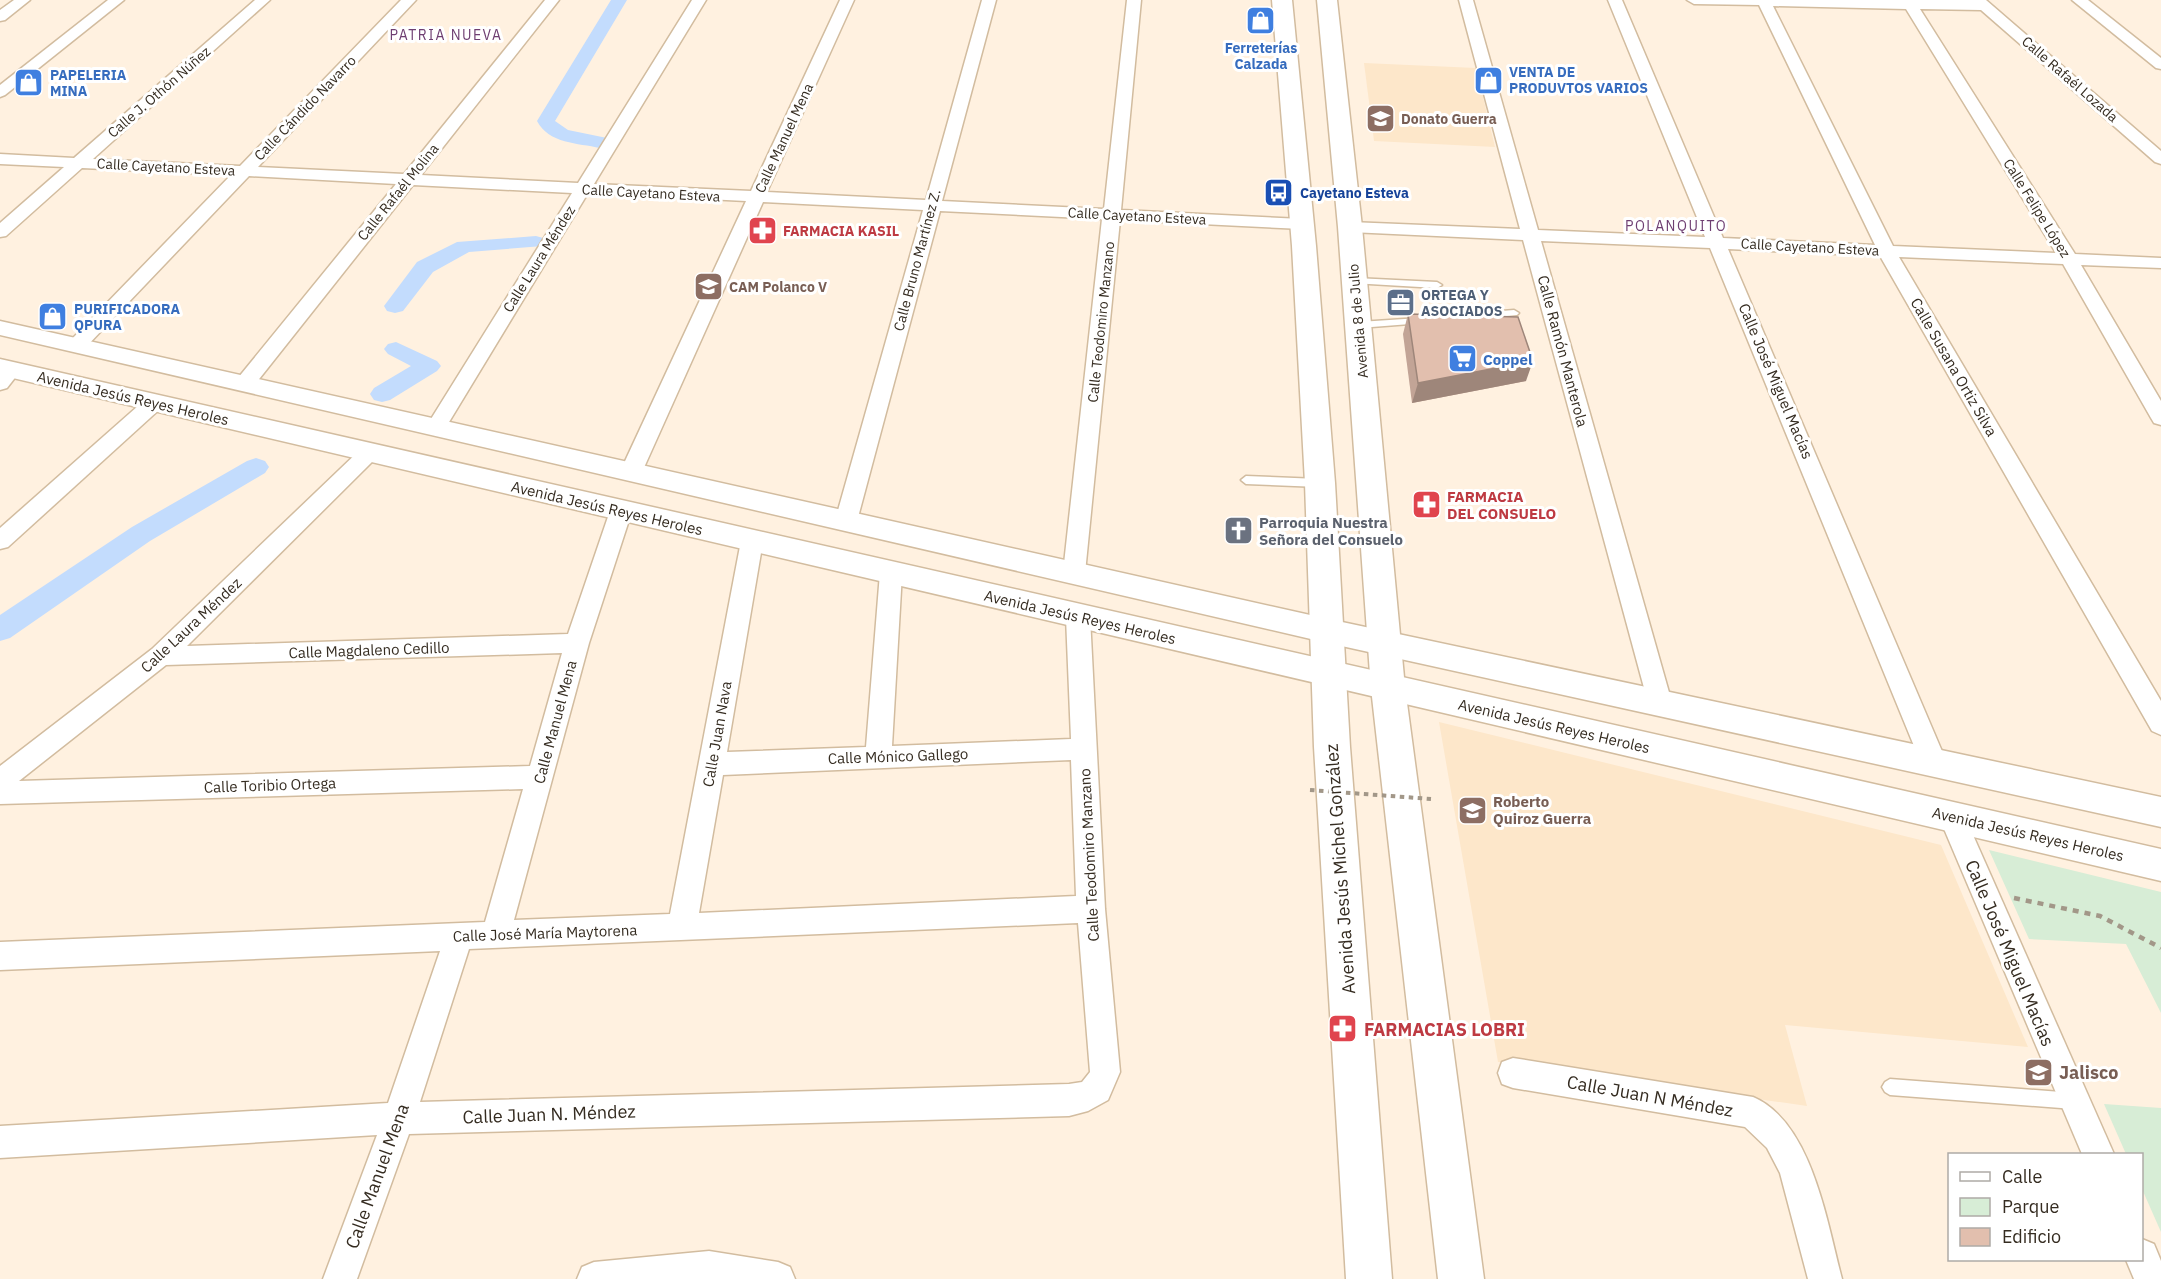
<svg xmlns="http://www.w3.org/2000/svg" width="2161" height="1279" font-family="'IBM Plex Sans',sans-serif">
  <style>
    .built { fill: #fde7ca }
    .green { fill: #d7edd6 }
    .lines { fill: none; stroke-linecap: round; stroke-linejoin: round }
    .canal { fill: #c3dcfd; fill-rule: evenodd }
    .service-casing { stroke: #d2bc9f; stroke-width: 3 }
    .minor-casing { stroke: #d2bc9f; stroke-width: 3 }
    .tertiary-casing { stroke: #d2bc9f; stroke-width: 3 }
    .primary-casing { stroke: #d2bc9f; stroke-width: 3 }
    .path { stroke: #a29788; stroke-width: 4.5; stroke-dasharray: 6 6; stroke-linecap: butt }
    .service { fill: #fff; fill-rule: evenodd }
    .minor { fill: #fff; fill-rule: evenodd }
    .tertiary { fill: #fff; fill-rule: evenodd }
    .primary { fill: #fff; fill-rule: evenodd }
    .path-bridge { stroke: #a29788; stroke-width: 4; stroke-dasharray: 4.5 4.5; stroke-linecap: butt }
    .wall { fill: #c2a496 }
    .shaded-wall { fill: #9e867a }
    .building { fill: #e2bfae; stroke: #9e867a; stroke-width: 1.5 }
    .labels { text-anchor: middle; dominant-baseline: central; stroke-width: 6; stroke-linejoin: round; paint-order: stroke }
    .far-neighbourhood-label { font-size: 14px; letter-spacing: 1.5px; fill: #6e3e71; stroke: #fff }
    .far-shop-label { font-size: 14px; font-weight: bold; fill: #366cbe; stroke: #fff; text-anchor: start }
    .far-street-label { font-size: 14px; fill: #352c21; stroke: #fff }
    .far-education-label { font-size: 14px; font-weight: bold; fill: #785e54; stroke: #fff; text-anchor: start }
    .far-transit-label { font-size: 14px; font-weight: bold; fill: #164399; stroke: #fff; text-anchor: start }
    .far-health-label { font-size: 14px; font-weight: bold; fill: #be3a42; stroke: #fff; text-anchor: start }
    .far-service-label { font-size: 14px; font-weight: bold; fill: #4e5e75; stroke: #fff; text-anchor: start }
    .street-label { font-size: 15px; fill: #352c21; stroke: #fff }
    .shop-label { font-size: 15px; font-weight: bold; fill: #366cbe; stroke: #fff; text-anchor: start }
    .health-label { font-size: 15px; font-weight: bold; fill: #be3a42; stroke: #fff; text-anchor: start }
    .worship-label { font-size: 15px; font-weight: bold; fill: #5b616d; stroke: #fff; text-anchor: start }
    .education-label { font-size: 15px; font-weight: bold; fill: #785e54; stroke: #fff; text-anchor: start }
    .near-street-label { font-size: 18px; fill: #352c21; stroke: #fff }
    .near-health-label { font-size: 18px; font-weight: bold; fill: #be3a42; stroke: #fff; text-anchor: start }
    .near-education-label { font-size: 18px; font-weight: bold; fill: #785e54; stroke: #fff; text-anchor: start }
  </style>
  <rect width="100%" height="100%" fill="#fff1e0"/>
  <!-- built -->
  <g class="built">
    <polygon points="1364,63 1476,68 1495,147 1374,141"/>
    <polygon points="1439,722 1941,845 2028,1047 1785,1025 1807,1106 1498,1062"/>
  </g>
  <!-- green -->
  <g class="green">
    <polygon points="1989,850 2161,892 2161,1013 2126,944 2029,939"/>
    <polygon points="2104,1104 2161,1108 2161,1232 2142,1189 2142,1154 2126,1154"/>
  </g>
  <g class="lines">
    <!-- canal -->
    <g class="canal">
      <path d="M611,0H627L555,121L568,130L607,138L610,142L607,146L600,148C578,143 549,144 537,121Z"/>
      <polygon points="536,236 543,238 547,242 543,246 469,252 433,272 403,311 395,313 387,311 384,306 417,262 457,242"/>
      <polygon points="396,342 437,361 441,366 437,371 390,400 382,402 374,400 370,394 374,388 411,366 388,354 384,349 388,344"/>
      <polygon points="256,458 265,461 269,467 265,473 150,541 10,638 0,641 0,615 132,527 247,461"/>
    </g>
    <defs>
      <g id="service">
        <polygon points="1355,278 1437,282 1442,285 1437,288 1352,283 1350,281"/>
        <polygon points="1514,310 1519,313 1517,315 1465,320 1460,317 1465,314"/>
        <polygon points="1420,318 1423,319 1423,323 1359,328 1354,325 1359,322"/>
        <polygon points="1246,476 1319,479 1324,483 1319,487 1246,484 1241,480"/>
        <polygon points="1890,1079 2074,1093 2080,1095 2082,1101 2080,1107 2074,1109 1890,1095 1885,1092 1882,1087 1885,1082"/>
      </g>
      <g id="minor">
        <polygon points="14,0 30,0 5,20 0,21 0,10"/>
        <polygon points="108,0 124,0 5,95 0,97 0,85"/>
        <polygon points="255,0 270,0 93,159 240,166 401,0 416,0 258,167 404,174 545,0 559,0 421,175 578,183 692,0 706,0 594,184 751,191 840,0 854,0 767,192 926,200 982,0 996,0 942,201 1104,209 1127,0 1141,0 1121,210 1302,219 1308,220 1311,224 1308,228 1302,229 1120,220 1085,573 1082,579 1074,582 1066,579 1063,573 1102,219 940,211 857,521 854,527 846,529 838,527 835,521 923,210 763,202 642,472 639,477 631,479 623,477 620,472 746,201 588,193 443,432 436,434 429,432 426,427 572,193 413,185 252,388 245,390 238,388 235,383 238,378 396,184 249,176 84,349 70,349 67,345 70,341 231,175 82,168 6,236 0,237 0,223 64,167 0,164 0,154 74,158"/>
        <path d="M1459,0H1473L1538,230L1705,237L1608,0H1622L1723,238L1875,245L1759,5L1694,4L1687,0H1986L2161,151V164L2155,162L1981,10L1920,9L2075,254L2161,258V268L2081,265L2161,401V425L2154,423L2151,418L2063,264L1899,257L2161,701V735L2152,731L1880,256L1728,249L1947,763L1943,771L1934,774L1925,771L1921,763L1710,248L1541,241L1672,703L1668,710L1659,713L1650,710L1523,240L1350,232L1344,231L1341,227L1344,223L1350,222L1520,229ZM1773,6L1906,9L2056,253L1893,246Z"/>
        <polygon points="2072,0 2088,0 2161,58 2161,69 2156,68"/>
        <polygon points="11,364 18,365 21,370 7,388 0,390 0,370 4,365"/>
        <polygon points="154,396 161,398 164,403 161,408 8,547 0,549 0,528 147,398"/>
        <path d="M369,446L376,448L380,453L376,458L187,646L568,634L610,511L613,505L621,503L629,505L632,511L589,643L514,920L670,914L741,541L744,535L752,533L760,535L763,541L727,752L866,747L880,573L883,567L891,564L899,567L902,573L892,746L1071,739L1066,617L1070,611L1078,608L1086,611L1090,617L1105,909L1120,1072L1108,1100L1088,1111L1069,1116L409,1134L357,1279H323L377,1135L0,1158V1126L388,1103L440,951L0,970V942L485,922L523,789L0,804V766L152,649L362,448ZM562,653L530,766L19,781L166,665ZM1071,760L1076,896L699,913L723,775ZM1078,923L1090,1072L1082,1082L1069,1084L420,1102L469,949Z"/>
        <polygon points="1952,805 1961,809 1965,817 2114,1154 2082,1154 1939,817 1943,809"/>
        <path d="M1513,1058L1753,1097C1812,1122 1827,1223 1842,1279H1808L1780,1173L1767,1148L1745,1127L1513,1088L1502,1084L1498,1073L1502,1062Z"/>
        <polygon points="2142,1239 2154,1244 2161,1261 2161,1279 2134,1279 2126,1260 2142,1260"/>
        <polygon points="709,1251 778,1262 790,1267 795,1279 577,1279 582,1267 594,1262"/>
      </g>
      <g id="tertiary">
        <polygon points="0,321 1328,619 2161,797 2161,827 1328,643 0,335"/>
        <polygon points="0,359 2161,849 2161,881 0,375"/>
      </g>
      <g id="primary">
        <polygon points="1272,0 1292,0 1316,246 1335,483 1350,747 1392,1279 1346,1279 1314,747 1305,483 1292,246"/>
        <polygon points="1317,0 1337,0 1362,227 1405,688 1484,1279 1438,1279 1371,688 1338,227"/>
      </g>
    </defs>
    <!-- service casing -->
    <use href="#service" class="service-casing"/>
    <!-- minor casing -->
    <use href="#minor" class="minor-casing"/>
    <!-- tertiary casing -->
    <use href="#tertiary" class="tertiary-casing"/>
    <!-- primary casing -->
    <use href="#primary" class="primary-casing"/>
    <!-- path -->
    <polyline class="path" points="2014,898 2100,916 2161,948"/>
    <!-- service -->
    <use href="#service" class="service"/>
    <!-- minor -->
    <use href="#minor" class="minor"/>
    <!-- tertiary -->
    <use href="#tertiary" class="tertiary"/>
    <!-- primary -->
    <use href="#primary" class="primary"/>
    <!-- path-bridge -->
    <polyline class="path-bridge" points="1310,790 1431,799"/>
  </g>
  <!-- wall -->
  <polygon class="wall" points="1408,314 1526,381 1412,403 1403,334"/>
  <!-- shaded-wall -->
  <polygon class="shaded-wall" points="1533,361 1526,381 1412,403 1418,383"/>
  <!-- building -->
  <polygon class="building" points="1408,314 1518,317 1533,361 1418,383"/>
  <!-- icons -->
  <defs>
    <symbol id="shop-square" viewBox="-11 -11 22 22"><rect x="-9" y="-9" width="18" height="18" rx="4" fill="#3f7fe0" stroke="#fff"/><path d="M-5-2.5h2.3a2.7 3.5 0 0 1 5.4 0H5L5.5 6h-11ZM-1.5-2.5h3a1.5 2.3 0 0 0-3 0Z" fill="#fff"/></symbol>
    <symbol id="school-square" viewBox="-11 -11 22 22"><rect x="-9" y="-9" width="18" height="18" rx="4" fill="#8d6e63" stroke="#fff"/><path d="M0-5L7-2L0 1L-7-2ZM-4 1L0 2.5L4 1V4Q0 6-4 4Z" fill="#fff"/></symbol>
    <symbol id="bus-square" viewBox="-11 -11 22 22"><rect x="-9" y="-9" width="18" height="18" rx="4" fill="#1a4fb4" stroke="#fff"/><path d="M-5-6H5V4H4V6H2V4H-2V6H-4V4H-5ZM-3.5-4V0h7V-4ZM-3.5 1.2v1.5H-2V1.2ZM2 1.2v1.5H3.5V1.2Z" fill="#fff"/></symbol>
    <symbol id="pharmacy-square" viewBox="-11 -11 22 22"><rect x="-9" y="-9" width="18" height="18" rx="4" fill="#e0444e" stroke="#fff"/><path d="M-2-6h4v4h4v4h-4v4h-4v-4h-4v-4h4Z" fill="#fff"/></symbol>
    <symbol id="office-square" viewBox="-11 -11 22 22"><rect x="-9" y="-9" width="18" height="18" rx="4" fill="#5c6f8a" stroke="#fff"/><path d="M-6-3h4V-5.5h4V-3h4V5H-6ZM-1-4.5V-3h2v-1.5ZM-6 0V1H6V0Z" fill="#fff"/></symbol>
    <symbol id="supermarket-square" viewBox="-11 -11 22 22"><rect x="-9" y="-9" width="18" height="18" rx="4" fill="#3f7fe0" stroke="#fff"/><path d="M-6-5.5h2.5l.6 2H6L4.5 2H-2.5L-4.4-4H-6ZM-1.5 3.2a1.3 1.3 0 1 0 .1 0ZM3 3.2a1.3 1.3 0 1 0 .1 0Z" fill="#fff"/></symbol>
    <symbol id="church-square" viewBox="-11 -11 22 22"><rect x="-9" y="-9" width="18" height="18" rx="4" fill="#6b7280" stroke="#fff"/><path d="M-1.2-6h2.4v3.5h3.3v2.4h-3.3V6h-2.4V-.1h-3.3v-2.4h3.3Z" fill="#fff"/></symbol>
  </defs>
  <g fill-rule="evenodd">
    <use href="#shop-square" x="1244" y="4" width="33" height="33"/>
    <use href="#shop-square" x="1472" y="64" width="33" height="33"/>
    <use href="#shop-square" x="12" y="66" width="33" height="33"/>
    <use href="#school-square" x="1364" y="102" width="33" height="33"/>
    <use href="#bus-square" x="1262" y="176" width="33" height="33"/>
    <use href="#pharmacy-square" x="746" y="214" width="33" height="33"/>
    <use href="#school-square" x="692" y="270" width="33" height="33"/>
    <use href="#office-square" x="1384" y="286" width="33" height="33"/>
    <use href="#shop-square" x="36" y="300" width="33" height="33"/>
    <use href="#supermarket-square" x="1446" y="342" width="33" height="33"/>
    <use href="#pharmacy-square" x="1410" y="488" width="33" height="33"/>
    <use href="#church-square" x="1222" y="514" width="33" height="33"/>
    <use href="#school-square" x="1456" y="794" width="33" height="33"/>
    <use href="#pharmacy-square" x="1326" y="1012" width="33" height="33"/>
    <use href="#school-square" x="2022" y="1056" width="33" height="33"/>
  </g>
  <g class="labels">
    <!-- far-neighbourhood labels -->
    <g class="far-neighbourhood-label">
      <text x="446" y="35">PATRIA NUEVA</text>
      <text x="1676" y="226">POLANQUITO</text>
    </g>
    <!-- far-shop labels -->
    <g class="far-shop-label">
      <text x="1261" y="48" text-anchor="middle">Ferreterías<tspan x="1261" dy="16">Calzada</tspan></text>
      <text x="1509" y="72">VENTA DE<tspan x="1509" dy="16">PRODUVTOS VARIOS</tspan></text>
      <text x="50" y="75">PAPELERIA<tspan x="50" dy="16">MINA</tspan></text>
      <text x="74" y="309">PURIFICADORA<tspan x="74" dy="16">QPURA</tspan></text>
    </g>
    <!-- far-street labels -->
    <g class="far-street-label">
      <text transform="translate(2070 79) rotate(41)">Calle Rafaél Lozada</text>
      <text transform="translate(159 92) rotate(-41)">Calle J. Othón Núñez</text>
      <text transform="translate(305 108) rotate(-46)">Calle Cándido Navarro</text>
      <text transform="translate(784 138) rotate(-65)">Calle Manuel Mena</text>
      <text transform="translate(166 167) rotate(3)">Calle Cayetano Esteva</text>
      <text transform="translate(398 192) rotate(-51)">Calle Rafaél Molina</text>
      <text transform="translate(651 193) rotate(3)">Calle Cayetano Esteva</text>
      <text transform="translate(2037 208) rotate(58)">Calle Felipe López</text>
      <text transform="translate(1137 216) rotate(3)">Calle Cayetano Esteva</text>
      <text transform="translate(1810 247) rotate(3)">Calle Cayetano Esteva</text>
      <text transform="translate(539 259) rotate(-58)">Calle Laura Méndez</text>
      <text transform="translate(917 260) rotate(-75)">Calle Bruno Martínez Z.</text>
      <text transform="translate(1358 321) rotate(-95)">Avenida 8 de Julio</text>
      <text transform="translate(1101 322) rotate(-84)">Calle Teodomiro Manzano</text>
    </g>
    <!-- far-education labels -->
    <g class="far-education-label">
      <text x="1401" y="119">Donato Guerra</text>
      <text x="729" y="287">CAM Polanco V</text>
    </g>
    <!-- far-transit labels -->
    <g class="far-transit-label">
      <text x="1300" y="193">Cayetano Esteva</text>
    </g>
    <!-- far-health labels -->
    <g class="far-health-label">
      <text x="783" y="231">FARMACIA KASIL</text>
    </g>
    <!-- far-service labels -->
    <g class="far-service-label">
      <text x="1421" y="295">ORTEGA Y<tspan x="1421" dy="16">ASOCIADOS</tspan></text>
    </g>
    <!-- street labels -->
    <g class="street-label">
      <text transform="translate(1563 351) rotate(75)">Calle Ramón Manterola</text>
      <text transform="translate(1954 367) rotate(60)">Calle Susana Ortiz Silva</text>
      <text transform="translate(1776 381) rotate(67)">Calle José Miguel Macías</text>
      <text transform="translate(133 398) rotate(13)">Avenida Jesús Reyes Heroles</text>
      <text transform="translate(607 508) rotate(13)">Avenida Jesús Reyes Heroles</text>
      <text transform="translate(1080 617) rotate(13)">Avenida Jesús Reyes Heroles</text>
      <text transform="translate(191 625) rotate(-43)">Calle Laura Méndez</text>
      <text transform="translate(369 650) rotate(-2)">Calle Magdaleno Cedillo</text>
      <text transform="translate(555 722) rotate(-75)">Calle Manuel Mena</text>
      <text transform="translate(1554 726) rotate(13)">Avenida Jesús Reyes Heroles</text>
      <text transform="translate(717 734) rotate(-80)">Calle Juan Nava</text>
      <text transform="translate(898 756) rotate(-2)">Calle Mónico Gallego</text>
      <text transform="translate(270 785) rotate(-2)">Calle Toribio Ortega</text>
      <text transform="translate(2028 834) rotate(13)">Avenida Jesús Reyes Heroles</text>
      <text transform="translate(1089 855) rotate(-93)">Calle Teodomiro Manzano</text>
      <text transform="translate(545 933) rotate(-2)">Calle José María Maytorena</text>
    </g>
    <!-- shop labels -->
    <g class="shop-label">
      <text x="1483" y="359">Coppel</text>
    </g>
    <!-- health labels -->
    <g class="health-label">
      <text x="1447" y="496">FARMACIA<tspan x="1447" dy="17">DEL CONSUELO</tspan></text>
    </g>
    <!-- worship labels -->
    <g class="worship-label">
      <text x="1259" y="522">Parroquia Nuestra<tspan x="1259" dy="17">Señora del Consuelo</tspan></text>
    </g>
    <!-- education labels -->
    <g class="education-label">
      <text x="1493" y="801">Roberto<tspan x="1493" dy="17">Quiroz Guerra</tspan></text>
    </g>
    <!-- near-street labels -->
    <g class="near-street-label">
      <text transform="translate(1340 869) rotate(-94)">Avenida Jesús Michel González</text>
      <text transform="translate(2010 953) rotate(67)">Calle José Miguel Macías</text>
      <text transform="translate(1650 1096) rotate(10)">Calle Juan N Méndez</text>
      <text transform="translate(549 1114) rotate(-2)">Calle Juan N. Méndez</text>
      <text transform="translate(377 1176) rotate(-70)">Calle Manuel Mena</text>
    </g>
    <!-- near-health labels -->
    <g class="near-health-label">
      <text x="1364" y="1029">FARMACIAS LOBRI</text>
    </g>
    <!-- near-education labels -->
    <g class="near-education-label">
      <text x="2059" y="1072">Jalisco</text>
    </g>
  </g>
  <!-- legend -->
  <rect x="1948" y="1153" width="195" height="108" fill="#ffffff" stroke="#aeaba6" stroke-width="1.5"/>
  <rect x="1960" y="1172" width="30" height="9" fill="#ffffff" stroke="#aeaba6" stroke-width="1.5"/>
  <text x="2002" y="1183" font-size="18" fill="#352c21">Calle</text>
  <rect x="1960" y="1198" width="30" height="18" fill="#d7edd6" stroke="#aeaba6" stroke-width="1.5"/>
  <text x="2002" y="1213" font-size="18" fill="#352c21">Parque</text>
  <rect x="1960" y="1228" width="30" height="18" fill="#e2bfae" stroke="#aeaba6" stroke-width="1.5"/>
  <text x="2002" y="1243" font-size="18" fill="#352c21">Edificio</text>
</svg>
